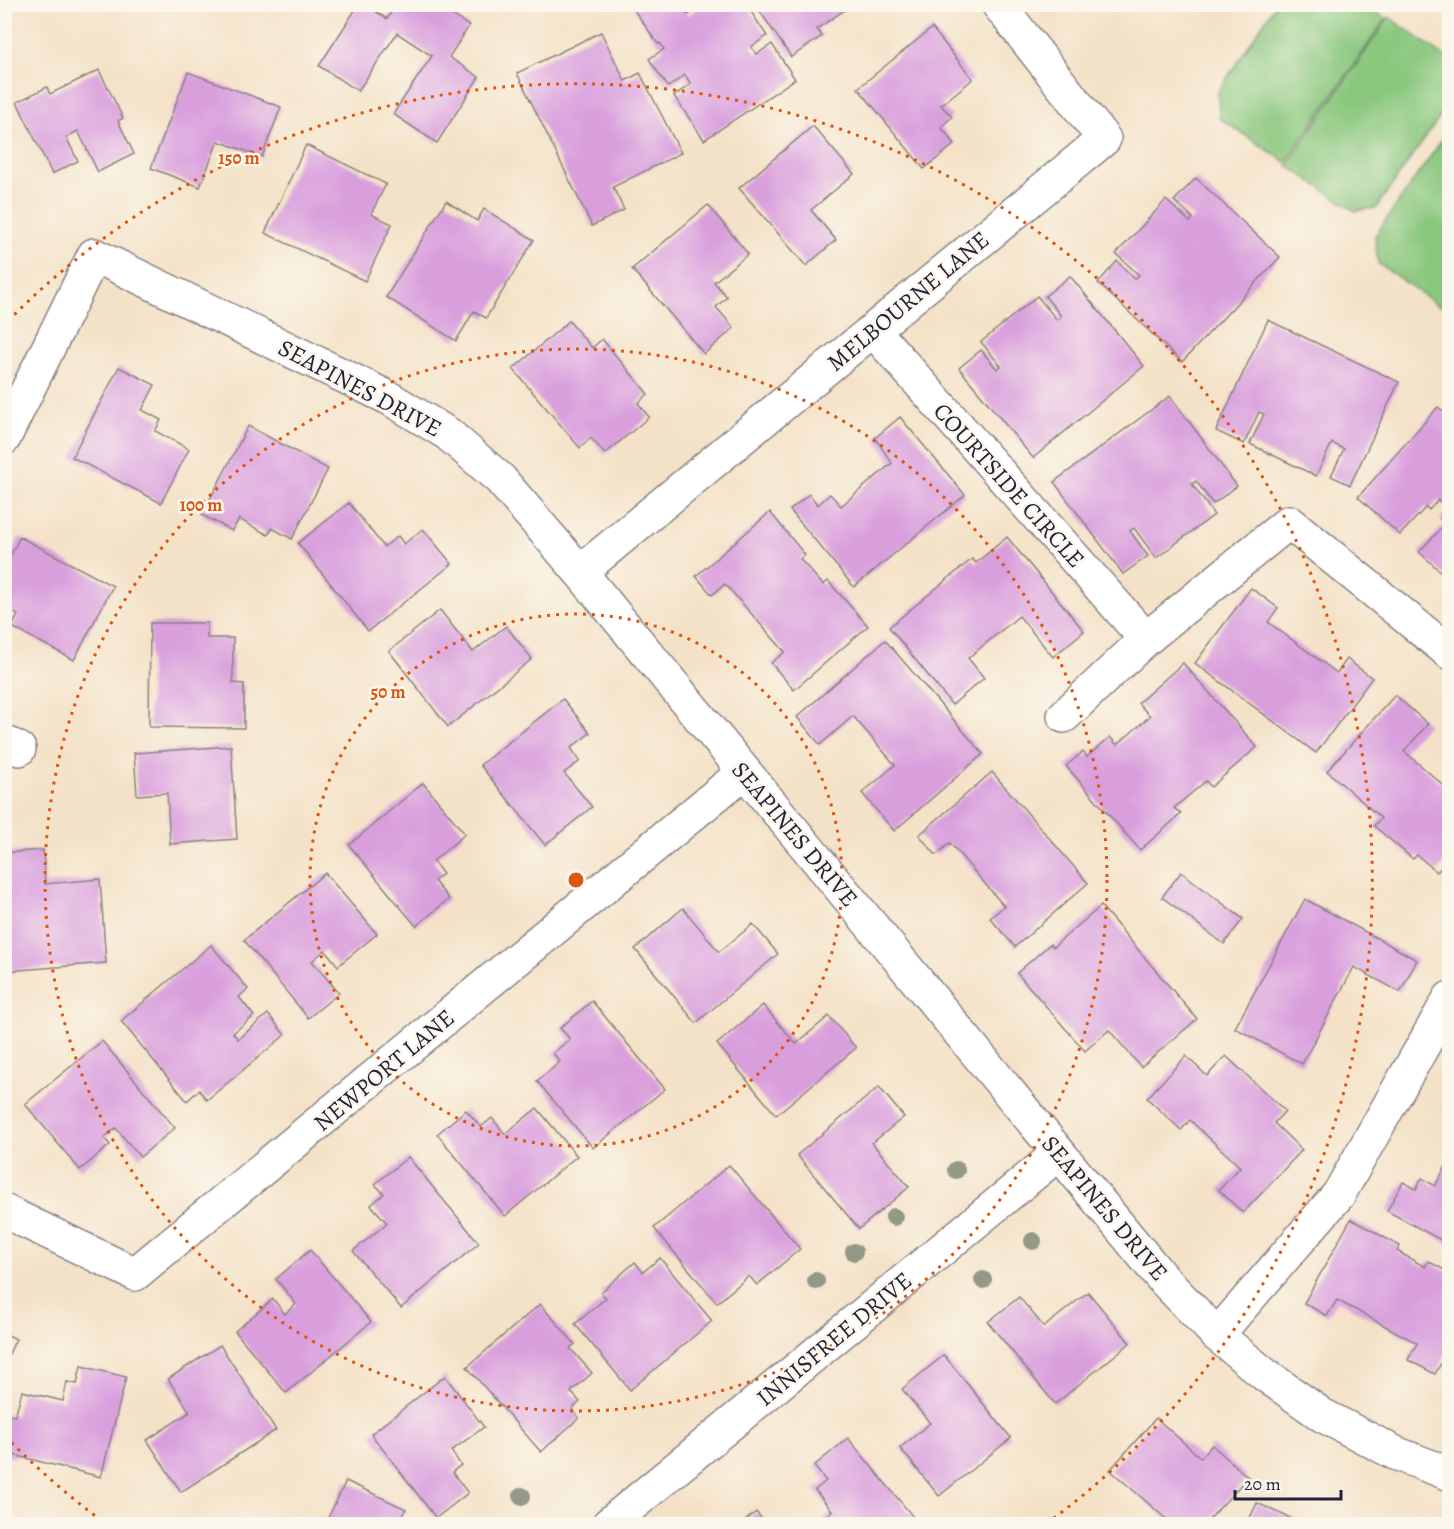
<svg xmlns="http://www.w3.org/2000/svg" width="1454" height="1529" font-family="Alegreya,serif">
  <style>
    .green { fill: #89c77d; stroke: #56745c; stroke-width: 1.5 }
    .building { fill: #d99fdd }
    .lines { fill: none; stroke-linecap: round; stroke-linejoin: round }
    .street-casing { stroke: #8b8282; stroke-width: 36 }
    .street { stroke: #fff; stroke-width: 33 }
    .tree { fill: #949887 }
    .ring { fill: none; stroke: #de560e; stroke-width: 3; stroke-dasharray: 3 6 }
    .labels { text-anchor: middle; dominant-baseline: central; stroke-width: 5; stroke-linejoin: round; paint-order: stroke }
    .street-label { font-size: 24px; fill: #22223b; stroke: #fbf7ec }
    .centre { fill: #de560e; stroke: #fbf7ec; stroke-width: 3 }
    .ring-label { font-size: 18px; text-anchor: middle; font-weight: bold; fill: #de560e; stroke: #fbf7ec; stroke-width: 5; stroke-linejoin: round; paint-order: stroke }
  </style>
  <rect width="100%" height="100%" fill="#fbf7ec"/>
  <filter id="ink" filterUnits="userSpaceOnUse"><feTurbulence type="fractalNoise" baseFrequency=".0167" numOctaves="2"/><feDisplacementMap in="SourceGraphic" scale="12" xChannelSelector="R" yChannelSelector="G"/><feConvolveMatrix kernelMatrix="1 2 1 2 8 2 1 2 1" color-interpolation-filters="sRGB"/></filter>
  <filter id="wash" filterUnits="userSpaceOnUse"><feTurbulence type="fractalNoise" baseFrequency=".008" numOctaves="4" result="noise"/><feDisplacementMap in="SourceGraphic" scale="24" xChannelSelector="R" yChannelSelector="G"/><feGaussianBlur stdDeviation="1.35" result="paint"/><feColorMatrix in="noise" values="0 0 0 0 0 0 0 0 0 0 0 0 0 0 0 0 0 1.4 0 .05"/><feComposite in="paint" operator="in"/></filter>
  <g filter="url(#wash)">
    <rect width="100%" height="100%" fill="#f4e2c8"/>
    <!-- green -->
    <g class="green">
      <polygon points="1276,4 1365,5 1386,19 1286,162 1219,118 1218,92"/>
      <polygon points="1389,17 1449,60 1449,104 1376,208 1355,211 1287,165"/>
      <polygon points="1449,130 1449,293 1440,307 1378,263 1375,236"/>
    </g>
    <g id="blocks">
      <!-- building -->
      <g class="building">
        <polygon points="359,4 364,4 387,19 396,4 436,4 469,26 449,57 479,77 437,143 393,114 432,56 397,33 358,91 319,66"/>
        <polygon points="643,4 681,4 688,15 697,9 694,4 746,4 767,36 751,47 757,54 772,44 795,79 704,140 674,96 691,84 685,75 668,87 649,59 664,49 660,43 658,44 634,10"/>
        <polygon points="755,4 853,4 817,29 822,36 791,57"/>
        <polygon points="932,28 973,79 941,105 952,117 941,127 955,144 924,169 858,88"/>
        <polygon points="601,32 625,81 640,73 681,153 613,187 624,210 592,226 517,73"/>
        <polygon points="99,70 123,118 118,121 134,154 98,172 78,131 66,137 78,161 52,174 17,102 47,87 50,94"/>
        <polygon points="188,72 281,107 262,157 218,141 200,187 151,168"/>
        <polygon points="813,126 854,174 811,210 836,240 806,266 739,188"/>
        <polygon points="306,145 386,184 371,214 392,224 365,281 265,233"/>
        <polygon points="1196,178 1280,257 1182,362 1098,283 1117,261 1135,279 1139,275 1116,254 1166,200 1190,222 1193,218 1174,201"/>
        <polygon points="446,201 477,221 484,209 534,240 486,318 474,311 456,341 386,297"/>
        <polygon points="708,205 748,254 714,282 727,297 716,307 734,328 704,354 632,269"/>
        <polygon points="1070,276 1144,366 1033,458 959,368 981,350 997,369 1001,366 981,342 1037,296 1057,320 1061,316 1045,296"/>
        <polygon points="1268,320 1399,382 1350,485 1331,476 1344,449 1332,443 1316,476 1250,444 1264,414 1259,412 1244,444 1216,431"/>
        <polygon points="569,321 592,348 602,339 648,394 638,403 649,417 605,454 591,438 580,448 513,369"/>
        <polygon points="119,367 155,385 142,410 161,420 155,431 189,449 161,503 72,457"/>
        <polygon points="1170,396 1237,486 1213,504 1196,481 1192,484 1214,515 1156,558 1134,528 1130,531 1148,556 1123,574 1054,482"/>
        <polygon points="1438,407 1450,417 1450,580 1419,552 1445,524 1440,519 1448,509 1438,500 1429,510 1426,507 1400,535 1358,497"/>
        <polygon points="900,417 965,495 854,587 790,510 809,494 818,505 830,494 841,506 892,463 875,438"/>
        <polygon points="248,426 328,469 292,539 272,528 268,535 239,519 232,531 202,515"/>
        <polygon points="349,503 384,547 398,536 404,544 423,529 452,564 368,631 298,543"/>
        <polygon points="770,512 805,555 800,559 823,585 828,581 868,626 794,690 771,663 785,652 725,584 712,595 696,576"/>
        <polygon points="20,537 113,586 74,660 12,627 18,615 5,607 5,566"/>
        <polygon points="1007,537 1084,631 1053,657 1019,616 968,658 984,678 952,705 889,627 972,559 976,563"/>
        <polygon points="1251,588 1278,608 1268,622 1337,673 1347,659 1372,678 1316,753 1195,663"/>
        <polygon points="440,610 473,652 506,626 532,659 448,727 389,651"/>
        <polygon points="150,623 207,623 207,638 233,638 233,683 244,684 244,728 149,727"/>
        <polygon points="885,640 983,754 894,831 862,793 895,765 853,716 820,745 797,717"/>
        <polygon points="1183,663 1257,747 1211,787 1206,781 1174,808 1181,814 1140,850 1066,766 1083,752 1087,757 1110,737 1117,745 1150,716 1138,703"/>
        <polygon points="1395,695 1428,724 1404,751 1450,791 1450,858 1437,872 1417,855 1413,859 1374,826 1381,818 1327,771"/>
        <polygon points="563,699 590,733 571,748 580,761 564,773 592,807 545,845 480,765"/>
        <polygon points="231,746 237,839 170,844 167,793 137,795 134,753"/>
        <polygon points="992,772 1088,883 1015,947 990,918 1004,906 950,843 936,855 919,835"/>
        <polygon points="423,783 465,834 433,861 443,874 434,881 449,899 416,926 349,845"/>
        <polygon points="43,850 45,884 100,879 106,963 7,971 4,934 4,853"/>
        <polygon points="1181,872 1243,919 1224,944 1162,897"/>
        <polygon points="325,873 377,934 338,966 325,950 312,961 339,993 308,1018 244,940"/>
        <polygon points="1305,899 1417,960 1400,992 1354,967 1302,1064 1235,1028"/>
        <polygon points="1101,906 1197,1019 1141,1067 1109,1030 1085,1051 1017,973 1050,944 1053,947"/>
        <polygon points="683,908 719,952 753,924 778,954 696,1023 635,949"/>
        <polygon points="211,945 248,989 239,997 254,1016 233,1033 238,1039 268,1014 285,1035 207,1100 199,1090 187,1101 121,1021"/>
        <polygon points="592,1001 665,1089 593,1148 537,1081 560,1062 553,1053 570,1039 560,1028"/>
        <polygon points="763,1005 796,1044 829,1016 856,1048 776,1115 717,1044"/>
        <polygon points="102,1041 175,1128 140,1157 116,1128 104,1138 110,1145 80,1170 25,1104"/>
        <polygon points="1186,1056 1207,1076 1226,1056 1285,1111 1274,1123 1302,1150 1243,1213 1219,1190 1240,1167 1190,1120 1181,1130 1147,1098"/>
        <polygon points="879,1087 904,1117 872,1143 909,1187 859,1229 797,1155"/>
        <polygon points="1450,1096 1450,1113 1442,1109"/>
        <polygon points="537,1108 577,1156 505,1216 437,1134 466,1110 481,1127 492,1118 505,1134"/>
        <polygon points="408,1157 479,1243 401,1308 353,1251 387,1223 371,1205 384,1194 375,1184"/>
        <polygon points="1450,1159 1450,1245 1387,1211 1403,1182 1416,1189 1422,1178 1435,1186"/>
        <polygon points="729,1165 800,1249 757,1285 749,1276 717,1303 654,1228"/>
        <polygon points="1351,1219 1400,1246 1397,1251 1425,1267 1428,1261 1450,1273 1450,1347 1435,1374 1408,1360 1417,1343 1337,1300 1327,1316 1304,1303"/>
        <polygon points="310,1250 371,1322 286,1393 235,1331 273,1299 285,1314 296,1304 276,1279"/>
        <polygon points="660,1258 712,1321 630,1390 575,1324 606,1298 601,1292 635,1262 643,1272"/>
        <polygon points="1088,1292 1130,1343 1055,1404 988,1322 1019,1297 1044,1327"/>
        <polygon points="540,1304 575,1344 570,1348 592,1373 571,1392 580,1402 572,1409 579,1418 541,1452 467,1367"/>
        <polygon points="4,1333 16,1339 4,1364"/>
        <polygon points="220,1345 276,1430 181,1492 147,1440 190,1412 168,1379"/>
        <polygon points="944,1355 1011,1438 939,1496 900,1448 930,1423 902,1389"/>
        <polygon points="81,1366 126,1377 101,1477 14,1455 14,1458 4,1455 4,1413 15,1416 22,1391 63,1401 67,1382 77,1384"/>
        <polygon points="445,1376 484,1427 451,1451 461,1465 452,1472 468,1493 436,1518 371,1434"/>
        <polygon points="1156,1418 1201,1458 1212,1445 1248,1477 1205,1524 1172,1524 1110,1470"/>
        <polygon points="848,1438 914,1518 906,1524 817,1524 832,1511 815,1490 826,1481 814,1466"/>
        <polygon points="346,1481 406,1509 399,1524 325,1524"/>
        <polygon points="1257,1503 1303,1524 1247,1524"/>
        <polygon points="756,1512 766,1524 741,1524"/>
      </g>
    </g>
  </g>
  <g filter="url(#ink)">
    <use href="#blocks" fill-opacity="0" stroke="#8b8282" stroke-width="1.5"/>
    <g class="lines">
      <defs>
        <g id="street">
          <polyline points="873,330 1146,639"/>
          <polyline points="4,438 94,255 389,398 448,434 500,479 580,572 1162,1278 1217,1335 1264,1374 1322,1415 1395,1453 1450,1474"/>
          <polyline points="580,572 1104,139 998,4"/>
          <polyline points="1064,716 1146,639 1289,522 1450,653"/>
          <polyline points="4,742 19,749"/>
          <polyline points="4,1211 135,1274 744,772"/>
          <polyline points="1217,1335 1339,1194 1450,998"/>
          <polyline points="609,1524 1059,1153"/>
        </g>
      </defs>
      <!-- street casing -->
      <use href="#street" class="street-casing"/>
      <!-- street -->
      <use href="#street" class="street"/>
    </g>
    <!-- trees -->
    <g class="tree">
      <circle cx="956" cy="1170" r="9"/>
      <circle cx="894" cy="1217" r="9"/>
      <circle cx="1033" cy="1241" r="9"/>
      <circle cx="854" cy="1252" r="9"/>
      <circle cx="983" cy="1280" r="9"/>
      <circle cx="816" cy="1281" r="9"/>
      <circle cx="522" cy="1496" r="9"/>
    </g>
  </g>
  <!-- distance rings -->
  <g class="ring">
    <circle cx="576" cy="880" r="266"/>
    <circle cx="576" cy="880" r="531"/>
    <path d="M102 1521A797 797 0 0 1 8 1439M8 321A797 797 0 1 1 1050 1521"/>
  </g>
  <g class="labels">
    <!-- street labels -->
    <g class="street-label">
      <text transform="translate(908 301) rotate(-40)">MELBOURNE LANE</text>
      <text transform="translate(360 388) rotate(28)">SEAPINES DRIVE</text>
      <text transform="translate(1009 485) rotate(48)">COURTSIDE CIRCLE</text>
      <text transform="translate(795 834) rotate(50)">SEAPINES DRIVE</text>
      <text transform="translate(384 1070) rotate(-40)">NEWPORT LANE</text>
      <text transform="translate(1105 1208) rotate(50)">SEAPINES DRIVE</text>
      <text transform="translate(834 1339) rotate(-40)">INNISFREE DRIVE</text>
    </g>
  </g>
  <circle cx="576" cy="880" r="9" class="centre"/>
  <g class="ring-label">
    <text x="239" y="164">150 m</text>
    <text x="201" y="511">100 m</text>
    <text x="388" y="698">50 m</text>
  </g>
  <!-- margin -->
  <rect width="1454" height="1529" fill="none" stroke="#fbf7ec" stroke-width="24"/>
  <!-- scale -->
  <path d="M1235 1490v9h106v-9" fill="none" stroke="#22223b" stroke-width="3"/>
  <text x="1244" y="1490" font-size="18" fill="#22223b" stroke="#fbf7ec" stroke-width="4.5" paint-order="stroke">20 m</text>
</svg>
